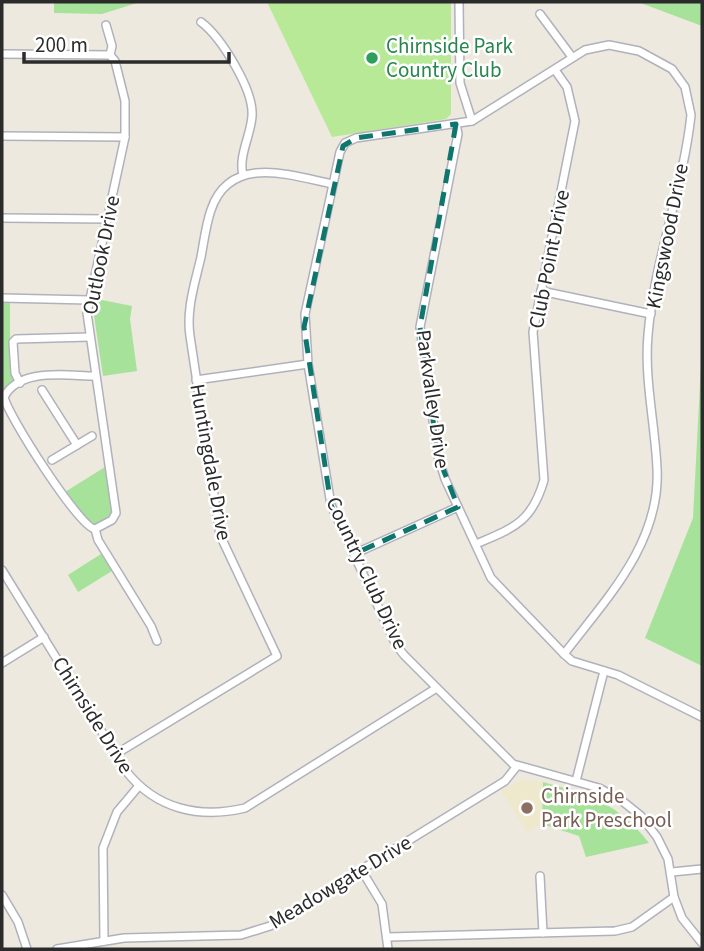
<svg xmlns="http://www.w3.org/2000/svg" width="704" height="951" font-family="'Source Sans 3',sans-serif">
  <style>
    .education { fill: #eee9cd }
    .green { fill: #a7e29b }
    .pitch { fill: #b8e997 }
    .lines { fill: none; stroke-linecap: round; stroke-linejoin: round }
    .minor-casing { stroke: #b1b1be; stroke-width: 10 }
    .minor { stroke: #fff; stroke-width: 7 }
    .marked { fill: none; stroke: #0f766e; stroke-width: 5; stroke-dasharray: 14 9; stroke-linejoin: round }
    .leisure-dot { fill: #2e9e5b; stroke: #fff; stroke-width: 2.5 }
    .education-dot { fill: #8d6e63; stroke: #fff; stroke-width: 2.5 }
    .labels { text-anchor: middle; dominant-baseline: central; stroke-width: 5; stroke-linejoin: round; paint-order: stroke }
    .leisure-label { font-size: 21px; fill: #27864d; stroke: #fff; text-anchor: start }
    .street-label { font-size: 21px; fill: #2b2b2b; stroke: #fff }
    .education-label { font-size: 21px; fill: #785e54; stroke: #fff; text-anchor: start }
  </style>
  <rect width="100%" height="100%" fill="#ede9de"/>
  <!-- education -->
  <polygon class="education" points="520,780 543,782 542,824 527,832 501,791"/>
  <!-- green -->
  <g class="green">
    <polygon points="54,2 140,2 102,14 54,13"/>
    <polygon points="638,2 702,2 702,26"/>
    <polygon points="97,299 132,306 130,319 137,371 103,376 94,316"/>
    <polygon points="3,302 10,302 10,371 14,380 2,390"/>
    <polygon points="702,346 702,666 645,638 693,518"/>
    <polygon points="105,467 112,511 109,517 95,525 88,523 65,492"/>
    <polygon points="101,554 112,571 78,592 68,575"/>
    <path d="M543,782C590,795 618,803 649,843L586,857L579,836L542,824Z"/>
  </g>
  <!-- pitch -->
  <polygon class="pitch" points="267,2 451,2 451,114 446,119 332,137"/>
  <g class="lines">
    <defs>
      <g id="minor">
        <polyline points="459,2 460,83 472,121"/>
        <polyline points="540,14 572,57"/>
        <path d="M201,22C221,37 254,90 252,116C251,135 238,156 243,175"/>
        <polyline points="2,54 110,55"/>
        <polyline points="456,124 458,134 420,327 438,456 445,479 491,578 564,654 572,661 618,675 702,717"/>
        <polyline points="2,136 125,137"/>
        <polyline points="2,218 107,219"/>
        <polyline points="541,291 651,314"/>
        <polyline points="2,298 89,300"/>
        <polyline points="196,380 308,364"/>
        <polyline points="20,383 15,373 13,342 16,339 90,337"/>
        <polyline points="42,390 77,445"/>
        <polyline points="52,460 92,436"/>
        <polyline points="95,529 112,520 116,513 87,313 125,137 125,101 115,61 110,55 112,46 106,25"/>
        <path d="M95,529C80,528 8,416 4,397C20,367 68,376 95,376"/>
        <polyline points="95,529 98,540 151,626 157,641"/>
        <path d="M476,544C514,528 532,522 544,480L533,332L575,121L567,87L555,70"/>
        <polyline points="354,554 458,507"/>
        <path d="M2,570L126,771C156,809 199,819 245,808L435,689"/>
        <path d="M564,654C606,599 661,543 657,468C655,424 644,378 648,335C654,261 683,189 691,115L685,87L672,69L639,51L609,45L585,50L472,121L356,138L345,143L340,152L305,314L308,364L331,505L396,645L404,655L513,764L599,788L621,800L641,816L657,837L668,859L674,897L682,918L702,943"/>
        <polyline points="2,663 44,637"/>
        <path d="M116,754L277,656L220,535L190,336C186,309 195,283 201,257C204,241 206,224 211,210C230,154 290,175 332,184"/>
        <polyline points="576,781 604,671"/>
        <polyline points="362,871 382,904 388,949"/>
        <polyline points="672,872 702,869"/>
        <polyline points="540,876 543,933"/>
        <polyline points="2,895 18,922 27,949"/>
        <polyline points="388,937 615,931 632,927 674,897"/>
        <polyline points="104,941 103,848 117,812 138,787"/>
        <polyline points="57,949 124,938 241,935 270,926 505,781 517,766"/>
      </g>
    </defs>
    <!-- minor casing -->
    <use href="#minor" class="minor-casing"/>
    <!-- minor -->
    <use href="#minor" class="minor"/>
  </g>
  <!-- marked area -->
  <path class="marked" d="M456,124L420,327L438,456L458,507L354,554L331,505L304,327L343,146L356,138Z"/>
  <!-- markers -->
  <circle class="leisure-dot" cx="372" cy="58" r="7"/>
  <circle class="education-dot" cx="527" cy="808" r="7"/>
  <g class="labels">
    <!-- leisure labels -->
    <g class="leisure-label">
      <text x="386" y="46">Chirnside Park<tspan x="386" dy="24">Country Club</tspan></text>
    </g>
    <!-- street labels -->
    <g class="street-label">
      <text transform="translate(667 236) rotate(-79)">Kingswood Drive</text>
      <text transform="translate(101 255) rotate(-79)">Outlook Drive</text>
      <text transform="translate(549 259) rotate(-79)">Club Point Drive</text>
      <text transform="translate(433 399) rotate(82)">Parkvalley Drive</text>
      <text transform="translate(211 462) rotate(80)">Huntingdale Drive</text>
      <text transform="translate(367 573) rotate(65)">Country Club Drive</text>
      <text transform="translate(93 715) rotate(58)">Chirnside Drive</text>
      <text transform="translate(340 882) rotate(-31)">Meadowgate Drive</text>
    </g>
    <!-- education labels -->
    <g class="education-label">
      <text x="541" y="796">Chirnside<tspan x="541" dy="24">Park Preschool</tspan></text>
    </g>
  </g>
  <!-- border -->
  <rect width="704" height="951" fill="none" stroke="#2b2b2b" stroke-width="7"/>
  <!-- scale -->
  <path d="M24 52v10h205v-10" fill="none" stroke="#2b2b2b" stroke-width="3.5"/>
  <text x="35" y="52" font-size="21" fill="#2b2b2b" stroke="#ffffff" stroke-width="5" paint-order="stroke">200 m</text>
</svg>
